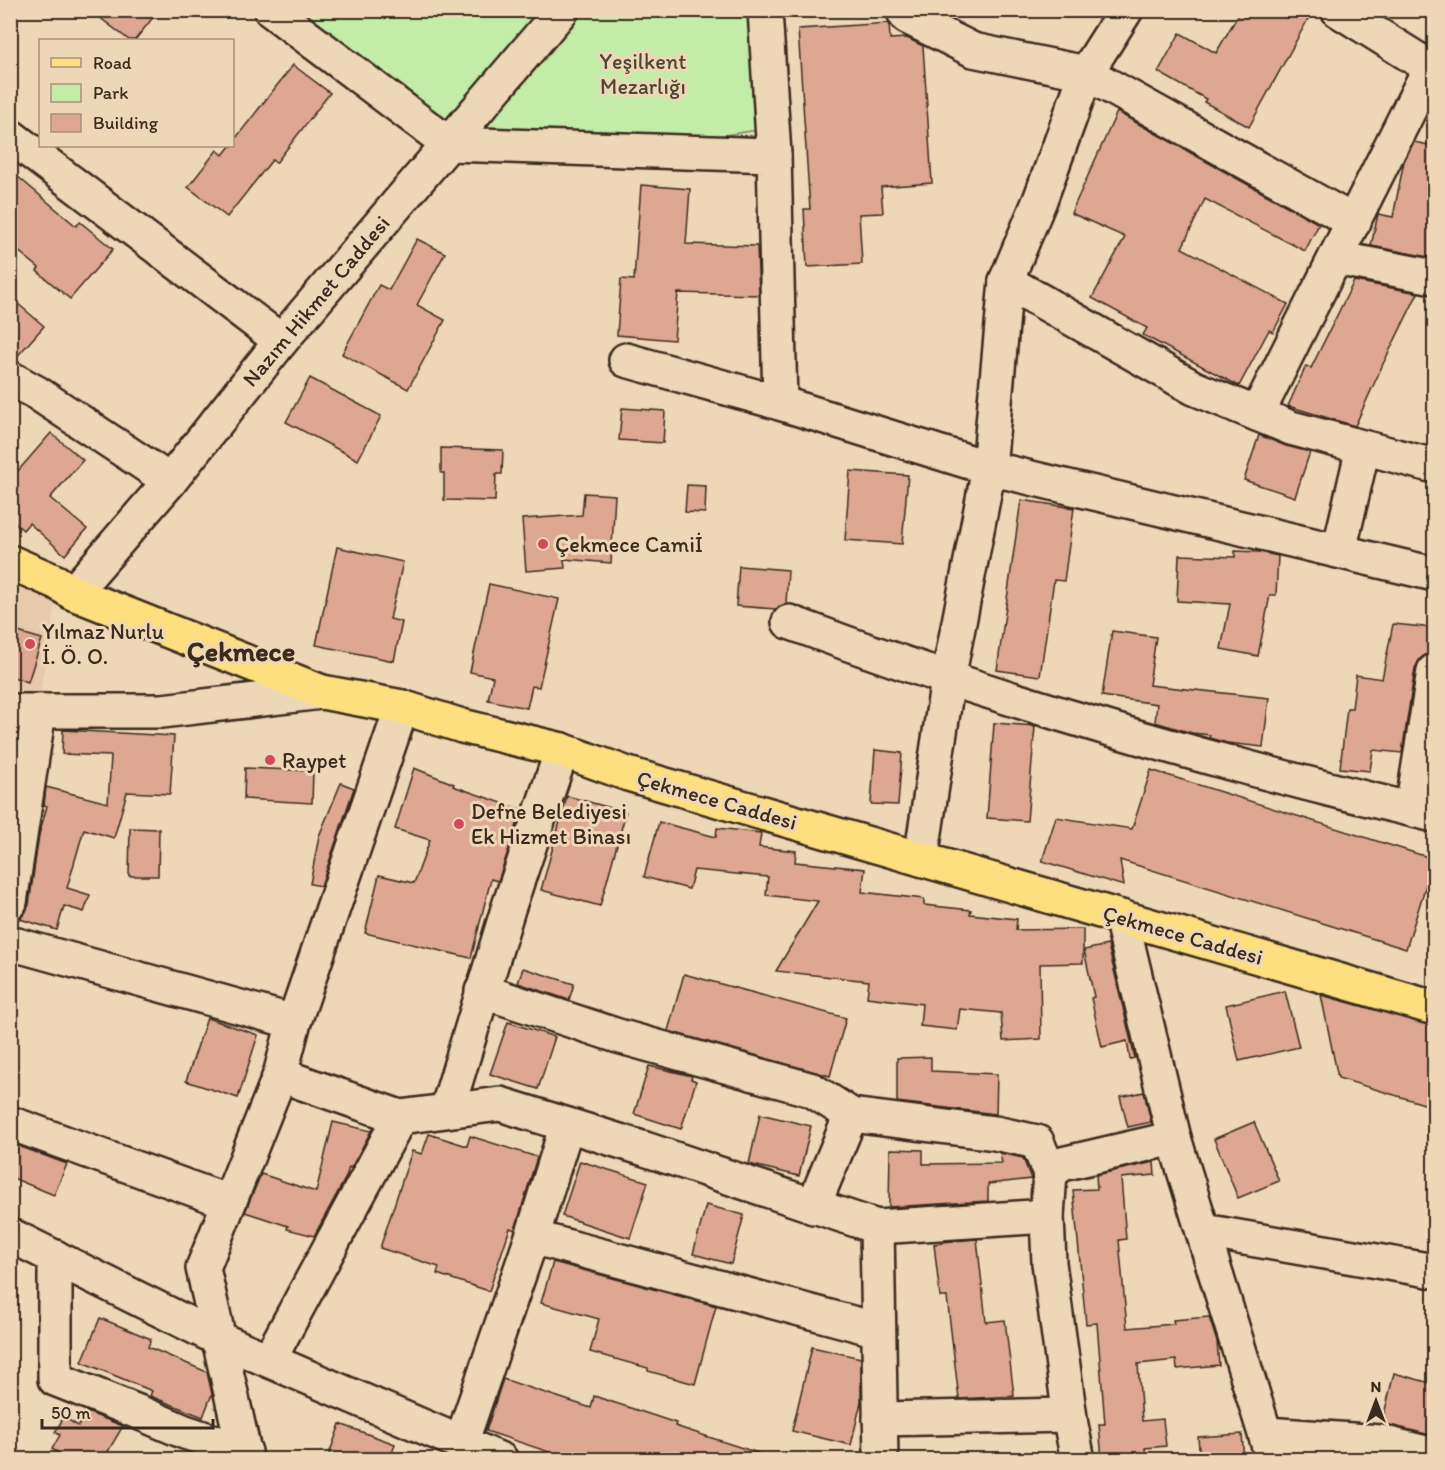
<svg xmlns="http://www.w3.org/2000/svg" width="1445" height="1470" font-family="Itim,sans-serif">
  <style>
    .built { fill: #e9c9ac }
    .green { fill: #c3eca8; stroke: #7f8b63; stroke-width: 1.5 }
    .building { fill: #dda792; stroke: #3b2a1e; stroke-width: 1.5 }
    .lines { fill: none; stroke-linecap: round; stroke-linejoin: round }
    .minor-casing { stroke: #3b2a1e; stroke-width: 38 }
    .major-casing { stroke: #3b2a1e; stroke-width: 38 }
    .minor { stroke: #eed7b7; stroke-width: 33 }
    .major { stroke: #fedf80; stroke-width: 33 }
    .poi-dot { fill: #d1495b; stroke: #eed7b7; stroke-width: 2 }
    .labels { text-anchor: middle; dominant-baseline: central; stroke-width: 6; stroke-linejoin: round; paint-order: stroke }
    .park-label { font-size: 22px; fill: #4f4733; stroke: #eed7b7 }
    .street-label { font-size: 22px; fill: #3b2a1e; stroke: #eed7b7 }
    .poi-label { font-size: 22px; fill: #3b2a1e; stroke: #eed7b7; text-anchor: start }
    .district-label { font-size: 28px; font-weight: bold; fill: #3b2a1e; stroke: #eed7b7 }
  </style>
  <rect width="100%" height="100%" fill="#eed7b7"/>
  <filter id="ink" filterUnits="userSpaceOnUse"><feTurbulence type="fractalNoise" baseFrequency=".0167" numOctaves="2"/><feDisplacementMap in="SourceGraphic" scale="12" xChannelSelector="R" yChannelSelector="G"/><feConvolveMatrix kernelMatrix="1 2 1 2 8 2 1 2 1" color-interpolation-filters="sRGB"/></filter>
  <g filter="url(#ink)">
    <!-- built -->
    <polygon class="built" points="11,571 57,593 40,695 11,697"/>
    <!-- green -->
    <polygon class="green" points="303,11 756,11 758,130 698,139 539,137 446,125"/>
    <!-- building -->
    <g class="building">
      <polygon points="90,10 159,10 135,40 129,40"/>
      <polygon points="1241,10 1294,10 1308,19 1249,127 1204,102 1206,99 1158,72 1180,33 1216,53"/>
      <polygon points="889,23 890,39 907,38 923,46 932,183 881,187 883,213 859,214 862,264 807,267 804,209 810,209 798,29"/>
      <polygon points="293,65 330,93 276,163 272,160 227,217 188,187 217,150 223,155 230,146 232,146 232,143"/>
      <polygon points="1117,112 1319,224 1305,251 1205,199 1182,248 1288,304 1273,332 1269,330 1239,386 1143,335 1147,328 1092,298 1125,237 1071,213"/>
      <polygon points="1414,142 1434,146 1434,258 1371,246 1378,214 1393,217 1404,161"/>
      <polygon points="10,170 76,226 80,222 113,249 70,299 37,271 39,268 10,244"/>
      <polygon points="641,185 690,189 686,244 757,246 759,295 678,293 674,340 617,335 621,279 634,280"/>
      <polygon points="417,239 445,253 417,305 445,320 408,389 342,354 379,285 389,290"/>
      <polygon points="1354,281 1418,293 1383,364 1355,426 1288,406 1306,366 1311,368"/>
      <polygon points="10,297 44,326 14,360 10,359"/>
      <polygon points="310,378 381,416 358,460 286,422"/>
      <polygon points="622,408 665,411 663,443 619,440"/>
      <polygon points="51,433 83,460 50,498 87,529 65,555 29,523 23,530 10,519 10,480"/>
      <polygon points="1259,435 1286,446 1310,452 1295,497 1244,480"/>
      <polygon points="441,448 503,450 502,474 496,474 495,501 444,500 444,473 441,473"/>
      <polygon points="850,471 908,475 902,544 845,540"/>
      <polygon points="687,485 706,486 705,513 685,512"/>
      <polygon points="584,493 615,495 611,563 564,559 565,568 526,571 522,519 582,515"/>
      <polygon points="1021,500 1074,508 1064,581 1054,580 1040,676 997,670"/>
      <polygon points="337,547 403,562 390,619 402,622 394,661 316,645"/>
      <polygon points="1235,551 1259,552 1278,556 1276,595 1270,595 1258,656 1221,649 1230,604 1177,601 1179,555 1235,557"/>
      <polygon points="739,566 788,570 786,604 776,609 736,606"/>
      <polygon points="489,584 559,599 539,687 532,686 527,708 488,700 493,677 470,672"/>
      <polygon points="1393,624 1434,628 1429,653 1420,659 1415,668 1402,753 1373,750 1370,771 1340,768 1347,708 1352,708 1356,675 1382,679"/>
      <polygon points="1112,631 1156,637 1149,685 1269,698 1263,747 1227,743 1209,738 1210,735 1192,733 1155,722 1157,704 1102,696"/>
      <polygon points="18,632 42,639 28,682 10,676 10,655"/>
      <polygon points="994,723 1035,726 1027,821 987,818"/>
      <polygon points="63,730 174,736 170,794 127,792 114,838 84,829 67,888 90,895 84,912 64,906 57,930 20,919 25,913 29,905 39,835 47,806 44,805 46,787 108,803 111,756 62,754"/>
      <polygon points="875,750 902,753 898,805 871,804"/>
      <polygon points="245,768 313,771 312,803 244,799"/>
      <polygon points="414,768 454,784 453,786 522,810 498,881 491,879 471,958 365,933 379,875 414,883 430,840 395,829"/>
      <polygon points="1151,770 1434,859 1406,949 1120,860 1124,886 1042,861 1056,817 1132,829"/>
      <polygon points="341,783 354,788 321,886 310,884 319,836"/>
      <polygon points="567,796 626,812 600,906 541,890"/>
      <polygon points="659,822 716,837 717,828 761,833 759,847 796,851 795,862 865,869 862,892 924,899 924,905 971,910 970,914 1017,919 1016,930 1083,929 1083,963 1040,964 1041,1039 1003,1041 1001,1013 960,1009 957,1030 920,1026 922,1004 867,997 869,981 776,971 818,901 766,895 768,877 694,870 689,889 644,877"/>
      <polygon points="130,828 159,829 158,876 129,876"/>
      <polygon points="1108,945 1135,1058 1130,1059 1127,1041 1102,1047 1091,998 1094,997 1084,950"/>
      <polygon points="523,968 574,984 569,1000 518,983"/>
      <polygon points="684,974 846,1018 830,1076 668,1031"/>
      <polygon points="1285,991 1299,1047 1239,1061 1226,1005"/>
      <polygon points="1321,995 1434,1026 1434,1107 1338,1078"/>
      <polygon points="207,1018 258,1035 238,1098 186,1081"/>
      <polygon points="508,1022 555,1037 538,1089 490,1074"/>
      <polygon points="931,1057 931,1071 997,1074 996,1114 897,1102 897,1058"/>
      <polygon points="649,1066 692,1076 691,1079 696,1081 681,1129 634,1114"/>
      <polygon points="1144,1092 1151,1122 1128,1127 1120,1097"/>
      <polygon points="760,1114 811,1126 799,1176 749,1164"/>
      <polygon points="333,1122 371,1131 351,1168 349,1167 346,1177 314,1236 287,1229 288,1226 245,1212 261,1174 316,1192"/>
      <polygon points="1254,1122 1279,1181 1238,1198 1214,1139"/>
      <polygon points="429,1134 467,1146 470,1136 537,1157 515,1230 510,1228 489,1291 437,1274 439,1267 380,1248 412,1151 422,1154"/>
      <polygon points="16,1145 67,1164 54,1195 10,1177 10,1158"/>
      <polygon points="890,1149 923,1150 923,1164 1002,1163 1000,1153 1023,1158 1031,1179 988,1184 988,1201 889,1207"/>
      <polygon points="580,1161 648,1182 630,1238 562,1216"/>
      <polygon points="1154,1162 1155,1175 1121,1178 1126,1239 1119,1240 1127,1328 1174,1324 1173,1320 1209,1317 1217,1342 1219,1365 1177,1369 1176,1360 1138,1364 1142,1421 1163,1419 1166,1446 1145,1448 1146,1460 1102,1460 1099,1424 1105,1424 1097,1323 1086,1324 1073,1190 1097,1189 1096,1175"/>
      <polygon points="706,1205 744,1215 731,1264 693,1254"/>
      <polygon points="977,1239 986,1322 1005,1320 1014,1396 959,1399 947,1297 940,1297 934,1244 942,1243 942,1242"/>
      <polygon points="553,1262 716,1306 695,1384 648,1371 648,1368 590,1352 599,1319 541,1303"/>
      <polygon points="100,1318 151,1339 148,1347 207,1372 212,1394 203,1417 150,1396 152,1391 82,1362"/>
      <polygon points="812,1347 861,1358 861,1402 851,1445 792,1431"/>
      <polygon points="1394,1373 1434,1384 1434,1436 1382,1423"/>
      <polygon points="503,1379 591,1408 594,1396 676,1423 675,1426 767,1456 766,1460 573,1460 486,1431"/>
      <polygon points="87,1412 123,1426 103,1460 69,1460 52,1449 60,1435 55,1432 64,1417 78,1426"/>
      <polygon points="340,1424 395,1444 390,1460 327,1460"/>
      <polygon points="1242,1434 1244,1460 1200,1460 1198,1437"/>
    </g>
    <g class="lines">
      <defs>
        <g id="minor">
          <polyline points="271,10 449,144 774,155 780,403"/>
          <polyline points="765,10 774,155"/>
          <polyline points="903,10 907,17 973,50 1086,73 1354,222"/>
          <polyline points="1338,10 1431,68"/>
          <polyline points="10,136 281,341"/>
          <polyline points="1336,258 1434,277"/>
          <polyline points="1006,281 1194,388 1291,428 1434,466"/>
          <polyline points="626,360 780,403 989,468 1434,574"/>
          <polyline points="10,378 37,393 170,481"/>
          <polyline points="1257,414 1434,60"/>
          <polyline points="1339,551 1363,448"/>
          <polyline points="73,593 170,481 281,341 562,10"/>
          <path d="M789,622C999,701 1216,763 1434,815"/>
          <polyline points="10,711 162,711 322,692"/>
          <polyline points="1412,809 1434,671"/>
          <polyline points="921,859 948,679 989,468 1006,281 1040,200 1086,73 1126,10"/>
          <polyline points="10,902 39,711"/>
          <polyline points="1121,917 1174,1138 1273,1460"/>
          <polyline points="10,943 294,1022"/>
          <polyline points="482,991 618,1036 812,1090 851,1115 995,1133 1037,1142 1050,1173 1047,1216 1049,1263 1071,1425 1078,1460"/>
          <polyline points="280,1075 400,1117 500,1104 645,1149 877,1227 1047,1216"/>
          <polyline points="447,1110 508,909 562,750"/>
          <polyline points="10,1123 229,1202"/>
          <polyline points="1050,1173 1062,1164 1174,1138"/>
          <polyline points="813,1207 851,1115"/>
          <polyline points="877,1227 881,1460"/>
          <polyline points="1204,1231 1434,1271"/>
          <polyline points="10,1235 219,1339 501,1460"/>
          <polyline points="532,1237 878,1330"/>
          <polyline points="55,1257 55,1379 138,1412 185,1432 245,1452"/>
          <polyline points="269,1360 400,1117"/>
          <polyline points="880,1419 1069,1415"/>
          <polyline points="1266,1434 1381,1442 1434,1455"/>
          <polyline points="461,1443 532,1237 567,1125"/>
          <polyline points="246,1460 203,1268 280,1075 294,1022 402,707"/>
        </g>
        <polyline id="major" points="10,562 56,582 73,593 322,692 402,707 462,726 562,750 628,774 1434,1008"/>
      </defs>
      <!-- minor casing -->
      <use href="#minor" class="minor-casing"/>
      <!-- major casing -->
      <use href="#major" class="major-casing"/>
      <!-- minor -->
      <use href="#minor" class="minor"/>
      <!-- major -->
      <use href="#major" class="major"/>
    </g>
  </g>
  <!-- markers -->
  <g class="poi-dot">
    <circle cx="543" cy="544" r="6"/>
    <circle cx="30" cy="644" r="6"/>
    <circle cx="270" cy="760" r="6"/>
    <circle cx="459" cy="824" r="6"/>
  </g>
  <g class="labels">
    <!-- park labels -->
    <g class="park-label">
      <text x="643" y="61">Yeşilkent<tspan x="643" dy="25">Mezarlığı</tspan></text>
    </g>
    <!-- street labels -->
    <g class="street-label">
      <text transform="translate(316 301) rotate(-50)">Nazım Hikmet Caddesi</text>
      <text transform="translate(717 800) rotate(16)">Çekmece Caddesi</text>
      <text transform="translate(1183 935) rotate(16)">Çekmece Caddesi</text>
    </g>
    <!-- poi labels -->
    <g class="poi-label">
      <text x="555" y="544">Çekmece Camiİ</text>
      <text x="42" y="631">Yılmaz Nurlu<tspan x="42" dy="25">İ. Ö. O.</tspan></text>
      <text x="282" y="760">Raypet</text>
      <text x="471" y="811">Defne Belediyesi<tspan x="471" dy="25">Ek Hizmet Binası</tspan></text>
    </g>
    <!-- district labels -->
    <g class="district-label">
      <text x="241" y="651">Çekmece</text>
    </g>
  </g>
  <!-- margin -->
  <rect width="1445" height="1470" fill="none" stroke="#eed7b7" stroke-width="36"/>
  <rect x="18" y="18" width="1409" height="1434" fill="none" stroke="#3b2a1e" stroke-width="2" filter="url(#ink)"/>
  <!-- legend -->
  <rect x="39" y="39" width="195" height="108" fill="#eed7b7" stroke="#a6927a" stroke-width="1.5"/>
  <rect x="51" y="58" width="30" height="9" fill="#fedf80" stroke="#a6927a" stroke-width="1.5"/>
  <text x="93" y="69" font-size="18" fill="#3b2a1e">Road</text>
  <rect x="51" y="84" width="30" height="18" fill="#c3eca8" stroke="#a6927a" stroke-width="1.5"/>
  <text x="93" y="99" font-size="18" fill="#3b2a1e">Park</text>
  <rect x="51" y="114" width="30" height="18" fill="#dda792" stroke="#a6927a" stroke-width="1.5"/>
  <text x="93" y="129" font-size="18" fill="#3b2a1e">Building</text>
  <!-- north arrow -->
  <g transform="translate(1376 1401)" stroke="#eed7b7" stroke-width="4.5" paint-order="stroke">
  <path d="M0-4.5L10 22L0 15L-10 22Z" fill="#3b2a1e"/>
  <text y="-9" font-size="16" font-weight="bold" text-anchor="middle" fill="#3b2a1e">N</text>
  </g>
  <!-- scale -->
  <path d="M42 1419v9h171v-9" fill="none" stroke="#3b2a1e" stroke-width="3"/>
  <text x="51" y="1419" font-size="18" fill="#3b2a1e" stroke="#eed7b7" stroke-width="4.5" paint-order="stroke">50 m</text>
</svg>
